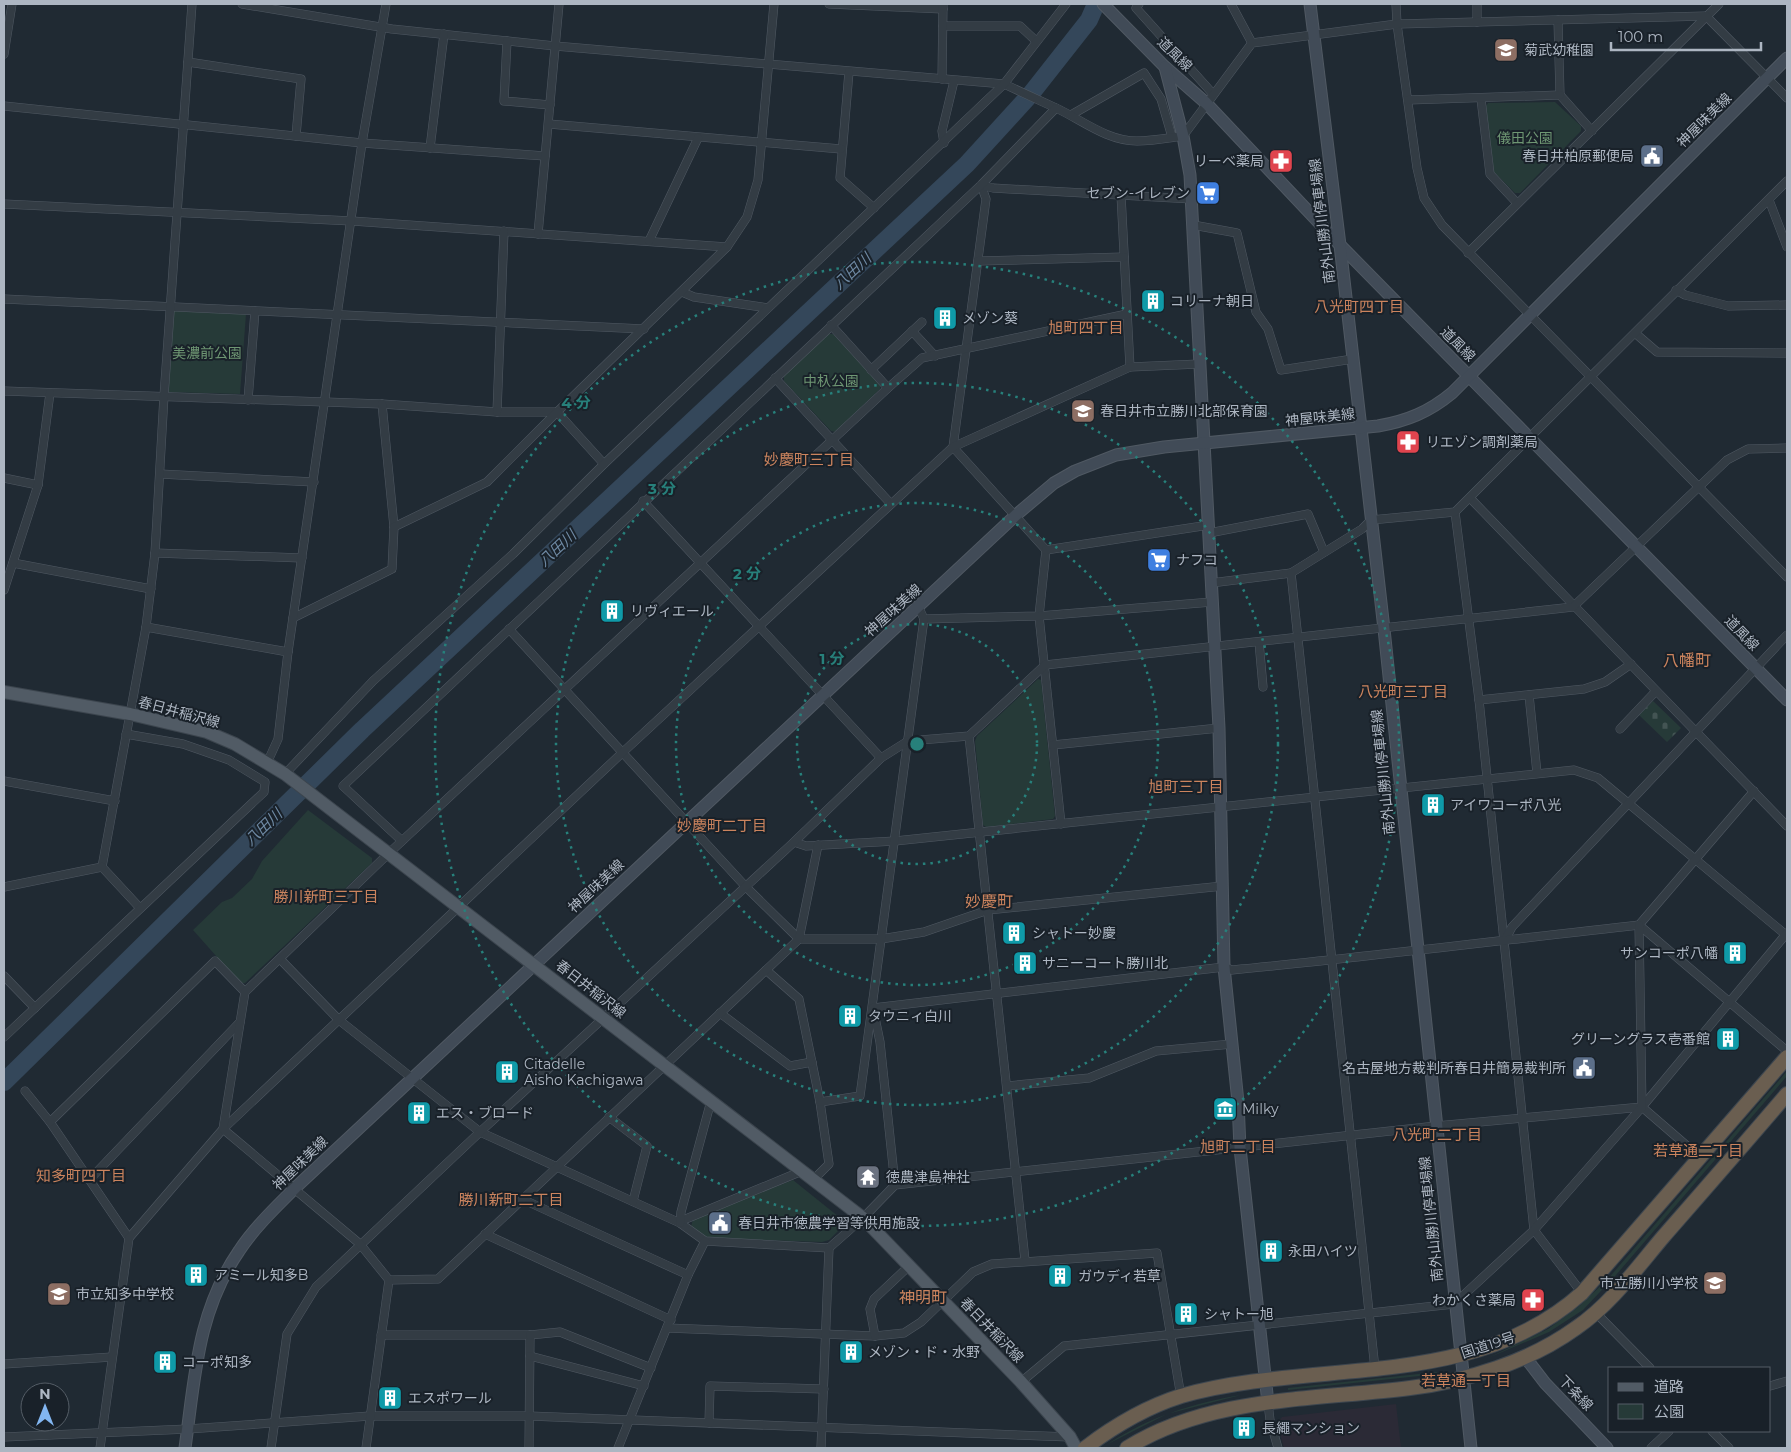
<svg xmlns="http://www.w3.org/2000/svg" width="1791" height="1452" font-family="Montserrat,'Noto Sans JP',sans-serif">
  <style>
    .medical { fill: #2b2a36 }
    .green { fill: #263a38 }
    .cemetery { fill: url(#cemetery-stones) }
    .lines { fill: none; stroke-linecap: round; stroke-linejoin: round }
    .river { stroke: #34475a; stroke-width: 18 }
    .street-casing { stroke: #505963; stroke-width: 9 }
    .secondary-casing { stroke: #505963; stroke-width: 13 }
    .primary-casing { stroke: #3c454e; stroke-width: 14 }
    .highway-casing { stroke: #3d464f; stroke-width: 16 }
    .street { stroke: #333c44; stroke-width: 8 }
    .secondary { stroke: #414b57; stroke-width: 11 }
    .primary { stroke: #515b65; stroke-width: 12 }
    .highway { stroke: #6a5e50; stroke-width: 14 }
    .ring { fill: none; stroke: #27807b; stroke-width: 2.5; stroke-dasharray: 2.5 5 }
    .labels { text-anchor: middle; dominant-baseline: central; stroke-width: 4; stroke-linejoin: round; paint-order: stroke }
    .poi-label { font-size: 14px; fill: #adb6c2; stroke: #192129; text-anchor: start }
    .street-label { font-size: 14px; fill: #adb6c2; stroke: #192129 }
    .park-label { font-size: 14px; fill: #6e9673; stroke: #192129 }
    .water-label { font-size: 15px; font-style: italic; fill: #6f8aa4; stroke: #192129 }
    .neighbourhood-label { font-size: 15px; fill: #cc845e; stroke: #192129 }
    .quarter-label { font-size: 16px; fill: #cc845e; stroke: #192129 }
    .centre { fill: #27807b; stroke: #192129; stroke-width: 2.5 }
    .ring-label { font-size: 15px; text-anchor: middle; font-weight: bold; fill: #27807b; stroke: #192129; stroke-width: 4; stroke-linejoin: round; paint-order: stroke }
  </style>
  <defs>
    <pattern id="cemetery-stones" width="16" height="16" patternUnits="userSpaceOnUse" patternTransform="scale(1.25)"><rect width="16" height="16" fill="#263a38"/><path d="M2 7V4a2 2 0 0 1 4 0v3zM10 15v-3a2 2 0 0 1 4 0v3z" fill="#435453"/></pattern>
  </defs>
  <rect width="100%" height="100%" fill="#202a33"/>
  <!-- medical -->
  <polygon class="medical" points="1396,1404 1401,1448 1284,1448 1277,1423 1282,1417"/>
  <!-- green -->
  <g class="green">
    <polygon points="1555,102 1581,126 1581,131 1520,193 1515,193 1494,172 1486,106 1488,103"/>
    <polygon points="174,310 246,314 240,394 168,392"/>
    <polygon points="828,334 833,334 881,385 880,389 835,432 831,431 784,381 784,376"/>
    <polygon points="1038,679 1041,680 1055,816 1053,819 986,827 983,825 975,741 977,736"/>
    <polygon points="308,810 372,858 372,863 245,983 240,983 193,930 222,902 232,898 252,879 262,861"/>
    <polygon points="1787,1071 1787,1076 1616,1275 1583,1310 1549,1332 1488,1358 1548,1329 1578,1307 1607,1280"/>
    <polygon points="793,1180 844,1221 844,1225 829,1240 822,1242 707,1238 691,1227 693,1219"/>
    <polygon points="1437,1372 1438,1374 1288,1390 1288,1388"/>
    <path d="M1241,1395L1167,1414L1108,1444C1149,1417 1193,1403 1241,1395Z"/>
  </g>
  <!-- cemetery -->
  <polygon class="cemetery" points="1653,701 1681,728 1667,742 1639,715"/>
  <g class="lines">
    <!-- river -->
    <polyline class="river" points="4,1082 362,730 967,164 1030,95 1089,20 1096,4"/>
    <defs>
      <g id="street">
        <polyline points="242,4 392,29 555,46 1004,84 1056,108"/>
        <polyline points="829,4 943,9"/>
        <polyline points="1139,4 1136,8 1213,94"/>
        <polyline points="1231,4 1252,43"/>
        <polyline points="1396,4 1397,24 1417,168 1424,198 1442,225 1787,577"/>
        <polyline points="1477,4 1477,22"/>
        <polyline points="1558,20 1560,95 1592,131"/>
        <polyline points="943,26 1020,26 1036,41"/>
        <polyline points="507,41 504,101 550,105"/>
        <polyline points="4,54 12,4"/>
        <polyline points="188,62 301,79 296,136"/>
        <polyline points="849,72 840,178 874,208"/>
        <polyline points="942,79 943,4"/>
        <polyline points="1481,99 1490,174 1517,203"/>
        <polyline points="1408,100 1560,95"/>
        <polyline points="4,106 362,143 545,156"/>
        <polyline points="1071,115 1144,73 1161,99 1172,137"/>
        <polyline points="549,124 841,149"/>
        <polyline points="944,143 942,131 954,81"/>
        <polyline points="430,148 444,34"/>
        <polyline points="981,185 986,199 953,447 1046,550 1039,616 1061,824"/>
        <polyline points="981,185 993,188 1192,199"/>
        <polyline points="1121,195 1130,367"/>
        <polyline points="1769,200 1787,247"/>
        <polyline points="4,204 352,221 727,247"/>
        <polyline points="1193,225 1237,233 1256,312 1268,329 1281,370 1353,359"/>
        <polyline points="538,234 559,4"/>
        <polyline points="649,241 698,138"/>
        <polyline points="1468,253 1719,4"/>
        <polyline points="978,261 1124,257"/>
        <polyline points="1676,290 1685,295 1728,306 1787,305"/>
        <polyline points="682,292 694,297 768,308"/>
        <polyline points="4,299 644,329"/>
        <polyline points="831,325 888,388"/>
        <polyline points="912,331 935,356"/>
        <polyline points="1635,333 1657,352 1787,353"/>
        <polyline points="871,370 922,322"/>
        <polyline points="775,378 891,504"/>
        <polyline points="4,391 382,404 497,412 557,412 727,247 747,217 758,180 774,4"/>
        <polyline points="248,400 255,311"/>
        <polyline points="382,404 394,527"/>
        <polyline points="497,412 504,231"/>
        <polyline points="160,474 314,482"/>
        <polyline points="4,478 38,485"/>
        <polyline points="1470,498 1787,826"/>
        <polyline points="643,501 881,758"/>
        <polyline points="1455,512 1479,700 1534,1230 1582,1293"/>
        <polyline points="1209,533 1308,514 1324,552"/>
        <polyline points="1046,550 1209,525"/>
        <polyline points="155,553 302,558"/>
        <polyline points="13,563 151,589"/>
        <polyline points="1211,583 1291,573"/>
        <polyline points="4,590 38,485 50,393"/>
        <polyline points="293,618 392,569 394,527 487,482 557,412 604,464"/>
        <polyline points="924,619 1039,616 1212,602"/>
        <polyline points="146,627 288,652"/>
        <polyline points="509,629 746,887 799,939 881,939 924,932 988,910 1223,886"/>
        <polyline points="1259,642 1263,687"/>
        <polyline points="1529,695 1537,773"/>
        <polyline points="1479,700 1584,689 1605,682 1631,664"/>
        <polyline points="1620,729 1656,691"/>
        <polyline points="969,736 1025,1260"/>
        <polyline points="1053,745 1219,728"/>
        <polyline points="267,763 278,739 288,652 362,143 386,4"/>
        <polyline points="285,774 373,681 513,554 604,464 1004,84 1066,4"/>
        <polyline points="4,781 115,801"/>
        <path d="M402,841L343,786L981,185L1056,108C1082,120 1107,141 1137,141C1152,141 1168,138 1183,136L1252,43L1397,24L1706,16L1787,98"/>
        <polyline points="794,842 806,846 895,841 1574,770 1598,778 1786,935"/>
        <polyline points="102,867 146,627 155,553 164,396 192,4"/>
        <polyline points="102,867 140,908"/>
        <polyline points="4,887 102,867"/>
        <polyline points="1639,925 1787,1051"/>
        <polyline points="1505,940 1512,927 1787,635"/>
        <polyline points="280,959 339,1020 480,1132 680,1223 705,1241 829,1248 863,1218 895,1185 1436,1126 1642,1107 1787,933"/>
        <polyline points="766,970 799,999 820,1102 829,1164 813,1180"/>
        <polyline points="4,976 35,1008"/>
        <polyline points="720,1013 790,1066 812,1062"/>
        <polyline points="4,1037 264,792 265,782 229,760 183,744 126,734"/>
        <polyline points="1007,1086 1089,1078 1156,1051 1232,1044"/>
        <polyline points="25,1091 50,1122 129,1238"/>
        <polyline points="820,1102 860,1096 924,619 919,608"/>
        <polyline points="1642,1107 1701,1158"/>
        <polyline points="609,1117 647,1146 633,1201"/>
        <polyline points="50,1122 215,961 245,992"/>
        <polyline points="90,1179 240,1022"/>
        <path d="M895,1185L880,1042L873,1008L1224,967L1232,970C1368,957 1504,940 1639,925L1754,791"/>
        <polyline points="522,1199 688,1275"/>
        <polyline points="681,1221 802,1171"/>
        <polyline points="680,1223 681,1212 711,1101"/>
        <polyline points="485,1234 671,1320"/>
        <polyline points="389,1280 438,1279 799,939 818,845"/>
        <polyline points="1596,1313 1650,1368"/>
        <polyline points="667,1328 875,1336 904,1333 921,1322 973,1272 992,1264 1157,1253 1181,1397"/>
        <polyline points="381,1335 530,1335 529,1448"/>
        <polyline points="530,1335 560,1332 651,1368"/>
        <polyline points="875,1336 870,1309 874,1299 909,1266"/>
        <polyline points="530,1356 644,1386"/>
        <polyline points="4,1364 112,1357"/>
        <polyline points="1375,1369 1291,573 1362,529 1371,520 1455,512 1787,181"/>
        <polyline points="1021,1382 1064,1346 1454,1304 1534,1230 1642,1107 1639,925"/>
        <polyline points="1770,1386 1787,1381"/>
        <polyline points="1268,1403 1270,1420 1278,1448"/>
        <polyline points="709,1423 710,1386 824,1389"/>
        <polyline points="1712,1431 1729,1448"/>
        <polyline points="4,1437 188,1429 370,1416 529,1416 1070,1437"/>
        <polyline points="100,1448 129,1238 223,1129 622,753 953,447 1130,367 1199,364"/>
        <polyline points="271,1448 287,1334 316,1287 480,1132 794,842 881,758 908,741 969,736 1045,665 1573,607 1727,460 1748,449 1787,448"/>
        <polyline points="366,1448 389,1280 360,1244 223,1129 245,992 388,854 888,388 922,358 1127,314"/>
        <polyline points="618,1448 688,1275 705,1241"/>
        <polyline points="821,1448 829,1248"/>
        <polyline points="1651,1448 1669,1431"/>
      </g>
      <g id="secondary">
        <polyline points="1103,4 1165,67 1206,103 1340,245 1787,700"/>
        <polyline points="1310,4 1340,245 1384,629 1471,1448"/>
        <polyline points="1165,67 1183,136 1190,175 1219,728 1224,967 1238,1102 1240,1148 1268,1403"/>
        <polyline points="1525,1357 1545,1383 1607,1448"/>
        <path d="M185,1448C195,1377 197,1312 239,1251C254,1228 275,1208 295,1188L1016,515L1054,483L1075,471L1116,455L1164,447L1378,426C1407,421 1429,412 1452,393L1787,58"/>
      </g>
      <polyline id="primary" points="4,692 130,714 207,732 235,744 285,774 863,1218 1021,1382 1070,1437 1076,1448"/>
      <g id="highway">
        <path d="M1085,1448C1114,1426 1146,1407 1181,1396C1314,1358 1472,1392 1582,1293L1787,1057"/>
        <path d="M1127,1448C1210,1396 1316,1400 1410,1388C1467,1381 1529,1362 1576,1328C1610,1305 1636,1269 1663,1237C1704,1190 1746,1142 1787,1094"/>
      </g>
    </defs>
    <!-- street casing -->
    <use href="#street" class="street-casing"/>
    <!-- secondary casing -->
    <use href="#secondary" class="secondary-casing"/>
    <!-- primary casing -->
    <use href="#primary" class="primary-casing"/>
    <!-- highway casing -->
    <use href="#highway" class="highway-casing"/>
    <!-- street -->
    <use href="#street" class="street"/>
    <!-- secondary -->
    <use href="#secondary" class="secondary"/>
    <!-- primary -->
    <use href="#primary" class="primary"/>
    <!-- highway -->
    <use href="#highway" class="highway"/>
  </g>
  <!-- distance rings -->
  <g class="ring">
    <circle cx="917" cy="744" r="120"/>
    <circle cx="917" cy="744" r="241"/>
    <circle cx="917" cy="744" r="361"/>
    <circle cx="917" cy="744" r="482"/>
  </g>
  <!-- icons -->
  <defs>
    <symbol id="school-square" viewBox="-11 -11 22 22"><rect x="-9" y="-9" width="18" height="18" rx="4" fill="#8d6e63" stroke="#192129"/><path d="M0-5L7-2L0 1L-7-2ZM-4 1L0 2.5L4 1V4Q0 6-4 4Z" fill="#fff"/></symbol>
    <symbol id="civic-square" viewBox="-11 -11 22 22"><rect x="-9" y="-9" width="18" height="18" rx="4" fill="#5c6f8a" stroke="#192129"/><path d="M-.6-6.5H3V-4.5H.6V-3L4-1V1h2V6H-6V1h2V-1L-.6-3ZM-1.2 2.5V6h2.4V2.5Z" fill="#fff"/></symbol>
    <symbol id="pharmacy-square" viewBox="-11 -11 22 22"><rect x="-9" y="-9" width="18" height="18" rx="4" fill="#e0444e" stroke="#192129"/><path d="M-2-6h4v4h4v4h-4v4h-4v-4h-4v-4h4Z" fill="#fff"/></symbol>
    <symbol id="supermarket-square" viewBox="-11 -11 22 22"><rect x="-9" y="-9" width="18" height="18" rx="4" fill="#3f7fe0" stroke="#192129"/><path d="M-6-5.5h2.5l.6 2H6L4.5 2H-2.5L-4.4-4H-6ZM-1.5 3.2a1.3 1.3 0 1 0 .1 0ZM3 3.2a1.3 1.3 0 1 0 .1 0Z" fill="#fff"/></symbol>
    <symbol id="building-square" viewBox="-11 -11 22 22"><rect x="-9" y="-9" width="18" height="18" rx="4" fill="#0f9aa8" stroke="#192129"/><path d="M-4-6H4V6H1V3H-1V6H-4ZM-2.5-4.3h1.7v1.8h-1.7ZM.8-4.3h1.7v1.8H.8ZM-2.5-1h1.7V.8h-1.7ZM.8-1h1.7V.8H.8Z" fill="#fff"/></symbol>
    <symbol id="museum-square" viewBox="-11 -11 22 22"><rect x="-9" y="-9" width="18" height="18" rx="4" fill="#0f9aa8" stroke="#192129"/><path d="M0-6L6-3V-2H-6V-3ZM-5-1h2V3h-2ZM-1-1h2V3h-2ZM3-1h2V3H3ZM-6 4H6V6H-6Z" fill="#fff"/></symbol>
    <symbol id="temple-square" viewBox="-11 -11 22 22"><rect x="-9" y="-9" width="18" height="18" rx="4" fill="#6b7280" stroke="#192129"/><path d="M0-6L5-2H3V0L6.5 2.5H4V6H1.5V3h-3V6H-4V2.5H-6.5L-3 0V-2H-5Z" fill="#fff"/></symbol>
  </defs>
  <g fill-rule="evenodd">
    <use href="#school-square" x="1492" y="36" width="28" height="28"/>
    <use href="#civic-square" x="1638" y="142" width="28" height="28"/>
    <use href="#pharmacy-square" x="1267" y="147" width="28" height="28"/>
    <use href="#supermarket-square" x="1194" y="179" width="28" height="28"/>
    <use href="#building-square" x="1139" y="287" width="28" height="28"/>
    <use href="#building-square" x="931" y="304" width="28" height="28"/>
    <use href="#school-square" x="1069" y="397" width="28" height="28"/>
    <use href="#pharmacy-square" x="1394" y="428" width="28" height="28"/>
    <use href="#supermarket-square" x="1145" y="546" width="28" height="28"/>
    <use href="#building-square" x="598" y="597" width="28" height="28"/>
    <use href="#building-square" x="1419" y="791" width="28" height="28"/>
    <use href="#building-square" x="1000" y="919" width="28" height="28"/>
    <use href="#building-square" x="1721" y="939" width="28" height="28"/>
    <use href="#building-square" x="1011" y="949" width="28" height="28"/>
    <use href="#building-square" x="836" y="1002" width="28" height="28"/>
    <use href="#building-square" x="1714" y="1025" width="28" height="28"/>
    <use href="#civic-square" x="1570" y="1054" width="28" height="28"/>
    <use href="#building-square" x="493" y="1058" width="28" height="28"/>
    <use href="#museum-square" x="1211" y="1095" width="28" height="28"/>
    <use href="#building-square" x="405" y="1099" width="28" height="28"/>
    <use href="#temple-square" x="854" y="1163" width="28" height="28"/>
    <use href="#civic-square" x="706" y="1209" width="28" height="28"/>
    <use href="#building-square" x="1257" y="1237" width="28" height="28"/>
    <use href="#building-square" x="182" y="1261" width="28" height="28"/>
    <use href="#building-square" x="1046" y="1262" width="28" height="28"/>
    <use href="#school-square" x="1701" y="1269" width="28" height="28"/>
    <use href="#school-square" x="45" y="1280" width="28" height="28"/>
    <use href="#pharmacy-square" x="1519" y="1286" width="28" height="28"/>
    <use href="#building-square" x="1172" y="1300" width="28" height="28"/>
    <use href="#building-square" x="837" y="1338" width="28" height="28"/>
    <use href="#building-square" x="151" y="1348" width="28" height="28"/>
    <use href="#building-square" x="376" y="1384" width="28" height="28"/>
    <use href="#building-square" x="1230" y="1414" width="28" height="28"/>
  </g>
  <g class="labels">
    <!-- poi labels -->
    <g class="poi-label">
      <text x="1524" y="50">菊武幼稚園</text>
      <text x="1634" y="156" text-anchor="end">春日井柏原郵便局</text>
      <text x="1264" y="161" text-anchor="end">リーベ薬局</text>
      <text x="1190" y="193" text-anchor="end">セブン-イレブン</text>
      <text x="1170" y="301">コリーナ朝日</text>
      <text x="962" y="318">メゾン葵</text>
      <text x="1100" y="411">春日井市立勝川北部保育園</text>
      <text x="1426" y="442">リエゾン調剤薬局</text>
      <text x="1176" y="560">ナフコ</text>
      <text x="630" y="611">リヴィエール</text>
      <text x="1450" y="805">アイワコーポ八光</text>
      <text x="1032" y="933">シャトー妙慶</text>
      <text x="1718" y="953" text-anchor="end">サンコーポ八幡</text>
      <text x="1042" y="963">サニーコート勝川北</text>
      <text x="868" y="1016">タウニィ白川</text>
      <text x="1710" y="1039" text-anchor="end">グリーングラス壱番館</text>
      <text x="524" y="1064">Citadelle<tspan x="524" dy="16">Aisho Kachigawa</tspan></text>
      <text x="1566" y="1068" text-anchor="end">名古屋地方裁判所春日井簡易裁判所</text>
      <text x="1242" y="1109">Milky</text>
      <text x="436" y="1113">エス・ブロード</text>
      <text x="886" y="1177">徳農津島神社</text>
      <text x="738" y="1223">春日井市徳農学習等供用施設</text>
      <text x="1288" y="1251">永田ハイツ</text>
      <text x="214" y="1275">アミール知多B</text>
      <text x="1078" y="1276">ガウディ若草</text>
      <text x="1698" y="1283" text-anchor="end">市立勝川小学校</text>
      <text x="76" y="1294">市立知多中学校</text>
      <text x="1516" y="1300" text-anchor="end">わかくさ薬局</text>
      <text x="1204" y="1314">シャトー旭</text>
      <text x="868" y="1352">メゾン・ド・水野</text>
      <text x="182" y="1362">コーポ知多</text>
      <text x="408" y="1398">エスポワール</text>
      <text x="1262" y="1428">長繩マンション</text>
    </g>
    <!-- street labels -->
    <g class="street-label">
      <text transform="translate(1175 54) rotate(44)">道風線</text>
      <text transform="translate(1704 120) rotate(-45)">神屋味美線</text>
      <text transform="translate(1322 221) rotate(-97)">南外山勝川停車場線</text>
      <text transform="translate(1458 344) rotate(45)">道風線</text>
      <text transform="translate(1320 417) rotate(-6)">神屋味美線</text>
      <text transform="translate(893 610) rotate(-42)">神屋味美線</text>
      <text transform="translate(1742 633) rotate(46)">道風線</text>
      <text transform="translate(179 712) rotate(15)">春日井稲沢線</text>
      <text transform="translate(1383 772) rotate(-96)">南外山勝川停車場線</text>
      <text transform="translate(596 886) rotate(-43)">神屋味美線</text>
      <text transform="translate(591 989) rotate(38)">春日井稲沢線</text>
      <text transform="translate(300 1163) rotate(-44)">神屋味美線</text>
      <text transform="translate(1431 1219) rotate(-96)">南外山勝川停車場線</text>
      <text transform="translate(992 1330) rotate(46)">春日井稲沢線</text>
      <text transform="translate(1488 1345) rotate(-18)">国道19号</text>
      <text transform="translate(1576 1393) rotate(46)">下条線</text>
    </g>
    <!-- park labels -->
    <g class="park-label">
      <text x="1525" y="138">儀田公園</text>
      <text x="207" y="353">美濃前公園</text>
      <text x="831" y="381">中杁公園</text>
    </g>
    <!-- water labels -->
    <g class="water-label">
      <text transform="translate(852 271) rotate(-43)">八田川</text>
      <text transform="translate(557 548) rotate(-43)">八田川</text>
      <text transform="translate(263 827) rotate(-44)">八田川</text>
    </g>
    <!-- neighbourhood labels -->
    <g class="neighbourhood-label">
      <text x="1359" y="306">八光町四丁目</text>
      <text x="1086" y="327">旭町四丁目</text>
      <text x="809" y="459">妙慶町三丁目</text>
      <text x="1403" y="691">八光町三丁目</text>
      <text x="1186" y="786">旭町三丁目</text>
      <text x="722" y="825">妙慶町二丁目</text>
      <text x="326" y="896">勝川新町三丁目</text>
      <text x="1437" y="1134">八光町二丁目</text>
      <text x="1238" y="1146">旭町二丁目</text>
      <text x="1698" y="1150">若草通二丁目</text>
      <text x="81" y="1175">知多町四丁目</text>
      <text x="511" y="1199">勝川新町二丁目</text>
      <text x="1466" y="1380">若草通一丁目</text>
    </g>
    <!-- quarter labels -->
    <g class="quarter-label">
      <text x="1687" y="660">八幡町</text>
      <text x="989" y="901">妙慶町</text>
      <text x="923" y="1297">神明町</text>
    </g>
  </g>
  <circle cx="917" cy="744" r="8" class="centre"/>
  <g class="ring-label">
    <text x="576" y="408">4 分</text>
    <text x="662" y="494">3 分</text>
    <text x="747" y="579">2 分</text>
    <text x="832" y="664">1 分</text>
  </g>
  <!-- border -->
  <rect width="1791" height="1452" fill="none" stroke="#adb6c2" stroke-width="10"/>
  <!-- legend -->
  <rect x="1608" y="1367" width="162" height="65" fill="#192129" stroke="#545d66"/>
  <rect x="1618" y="1383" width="25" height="8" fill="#515b65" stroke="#545d66"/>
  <text x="1654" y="1392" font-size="15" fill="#adb6c2">道路</text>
  <rect x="1618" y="1404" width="25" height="15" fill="#263a38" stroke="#545d66"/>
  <text x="1654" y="1417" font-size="15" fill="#adb6c2">公園</text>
  <!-- north arrow -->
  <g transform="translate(45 1407)"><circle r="24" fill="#192129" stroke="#545d66"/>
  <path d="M0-4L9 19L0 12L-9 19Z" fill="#82b6f1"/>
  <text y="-8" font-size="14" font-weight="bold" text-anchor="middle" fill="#adb6c2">N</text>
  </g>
  <!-- scale -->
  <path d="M1611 42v8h150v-8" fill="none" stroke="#adb6c2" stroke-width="2.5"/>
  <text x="1618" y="42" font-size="15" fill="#adb6c2" stroke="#192129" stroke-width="4" paint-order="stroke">100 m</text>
</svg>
